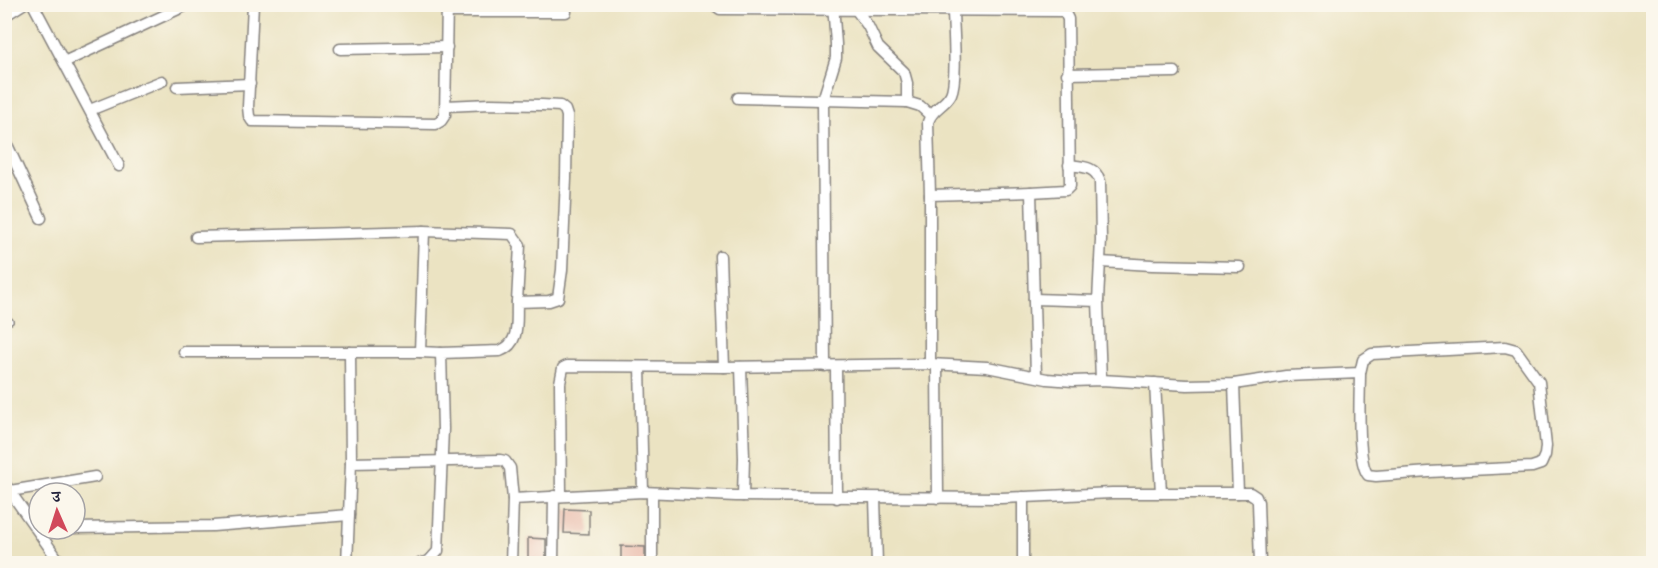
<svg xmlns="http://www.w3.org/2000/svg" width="1658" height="568" font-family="'EB Garamond','Noto Serif Devanagari',serif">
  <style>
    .building { fill: #e6ae9d }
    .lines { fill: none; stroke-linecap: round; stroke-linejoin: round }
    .lane-casing { stroke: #86827e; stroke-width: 8 }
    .street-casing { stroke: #86827e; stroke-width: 13 }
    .path { stroke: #86827e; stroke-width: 2; stroke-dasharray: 1.5 4.5; stroke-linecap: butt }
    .lane { stroke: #fff; stroke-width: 5 }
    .street { stroke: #fff; stroke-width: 10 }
  </style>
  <rect width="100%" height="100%" fill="#fbf7ec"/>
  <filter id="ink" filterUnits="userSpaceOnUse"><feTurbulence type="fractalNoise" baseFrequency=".0167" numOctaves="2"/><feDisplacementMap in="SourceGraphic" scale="12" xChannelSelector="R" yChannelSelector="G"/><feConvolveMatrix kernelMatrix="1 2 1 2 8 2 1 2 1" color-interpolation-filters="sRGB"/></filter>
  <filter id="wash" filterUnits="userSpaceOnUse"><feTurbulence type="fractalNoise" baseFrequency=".008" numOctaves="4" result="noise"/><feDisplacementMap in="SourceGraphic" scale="24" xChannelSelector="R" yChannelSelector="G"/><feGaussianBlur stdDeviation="1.35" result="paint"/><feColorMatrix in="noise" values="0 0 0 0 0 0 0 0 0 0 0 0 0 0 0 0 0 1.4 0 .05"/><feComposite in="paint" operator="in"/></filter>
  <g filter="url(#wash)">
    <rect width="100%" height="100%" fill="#ebe3c2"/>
    <g id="blocks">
      <!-- building -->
      <g class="building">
        <polygon points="565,509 589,510 589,534 564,533"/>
        <polygon points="528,538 546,539 546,563 528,562"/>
        <polygon points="621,546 645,547 645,564 621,564"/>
      </g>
    </g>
  </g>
  <g filter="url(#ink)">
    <use href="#blocks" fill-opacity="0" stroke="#86827e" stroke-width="1.5"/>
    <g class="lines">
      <defs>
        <polyline id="lane" points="4,323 10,321"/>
        <g id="street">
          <polyline points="33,4 119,166"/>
          <polyline points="253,4 248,107 249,116 252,121 436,124 441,121 445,115 447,4"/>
          <polyline points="713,4 720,9 1064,11 1068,19 1070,186 1066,190 1031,192"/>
          <polyline points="855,8 868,26 878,47 904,72 907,83 907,102 920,106 930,115"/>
          <polyline points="447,12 566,12"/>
          <polyline points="4,16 23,4"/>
          <polyline points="340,49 447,47"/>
          <polyline points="64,62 189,4"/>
          <polyline points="1067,74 1175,72"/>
          <polyline points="177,87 250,84"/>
          <polyline points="738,98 907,102"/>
          <polyline points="90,110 162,81"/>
          <polyline points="4,138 41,218"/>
          <path d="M1069,165C1083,167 1095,166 1100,181L1101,240L1098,301L1101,380"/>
          <path d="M930,195L928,122C932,108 945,106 951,94C958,78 953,28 953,9"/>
          <polyline points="196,237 424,231"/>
          <path d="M720,256L724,367L930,364L987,367L1047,379L1073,381L1101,380L1187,385L1234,384L1286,376L1360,373C1360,394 1356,461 1368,475L1376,476L1429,472L1532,467L1541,464L1545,455L1546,446L1539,382L1516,350L1505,347L1372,354L1363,360L1360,373"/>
          <polyline points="1100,262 1152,265 1240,267"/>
          <polyline points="1034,299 1098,301"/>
          <polyline points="184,352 350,352"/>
          <polyline points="441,353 420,352 424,231 512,234 520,245 517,302"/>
          <polyline points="930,364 930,195 1031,192 1036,376"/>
          <polyline points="937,365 938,498"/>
          <polyline points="825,366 823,100 836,58 836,44 833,4"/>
          <polyline points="836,366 837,498"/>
          <polyline points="640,367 643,492"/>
          <polyline points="741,367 744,458 743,496"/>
          <polyline points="1155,383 1161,493"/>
          <polyline points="1234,384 1238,493"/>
          <polyline points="351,463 350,352 420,352"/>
          <polyline points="4,483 61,564"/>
          <polyline points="10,491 95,477"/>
          <polyline points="652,493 652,564"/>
          <polyline points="561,496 560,383 563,368 567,366 724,367"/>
          <polyline points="1023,497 1023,564"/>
          <polyline points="875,498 877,564"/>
          <polyline points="75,528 213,526 349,515 351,463 500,460 505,461 510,468 513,499 643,492 736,496 1001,498 1112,493 1250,493 1256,497 1258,502 1260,564"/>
          <polyline points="347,564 349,515"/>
          <path d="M419,564L429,561L438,551L443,429L441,353L500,351C521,343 516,321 517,302L549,301L558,298L562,270L566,178L567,116L565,110L560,106L542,105L490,104L446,106"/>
          <polyline points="511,564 513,499"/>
          <polyline points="553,564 554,496"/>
        </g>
      </defs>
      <!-- lane casing -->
      <use href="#lane" class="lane-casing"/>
      <!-- street casing -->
      <use href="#street" class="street-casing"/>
      <!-- path -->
      <polyline class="path" points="1076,10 1094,9 1112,4"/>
      <!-- lane -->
      <use href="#lane" class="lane"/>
      <!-- street -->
      <use href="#street" class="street"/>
    </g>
  </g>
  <!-- margin -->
  <rect width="1658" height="568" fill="none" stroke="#fbf7ec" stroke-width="24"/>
  <!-- north arrow -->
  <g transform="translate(57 511) rotate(357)"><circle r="28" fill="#fbf7ec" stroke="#a4a2a5" stroke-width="1.5"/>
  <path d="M0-4.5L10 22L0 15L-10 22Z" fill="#d1495b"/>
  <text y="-9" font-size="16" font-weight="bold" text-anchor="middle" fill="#22223b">उ</text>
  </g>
</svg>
